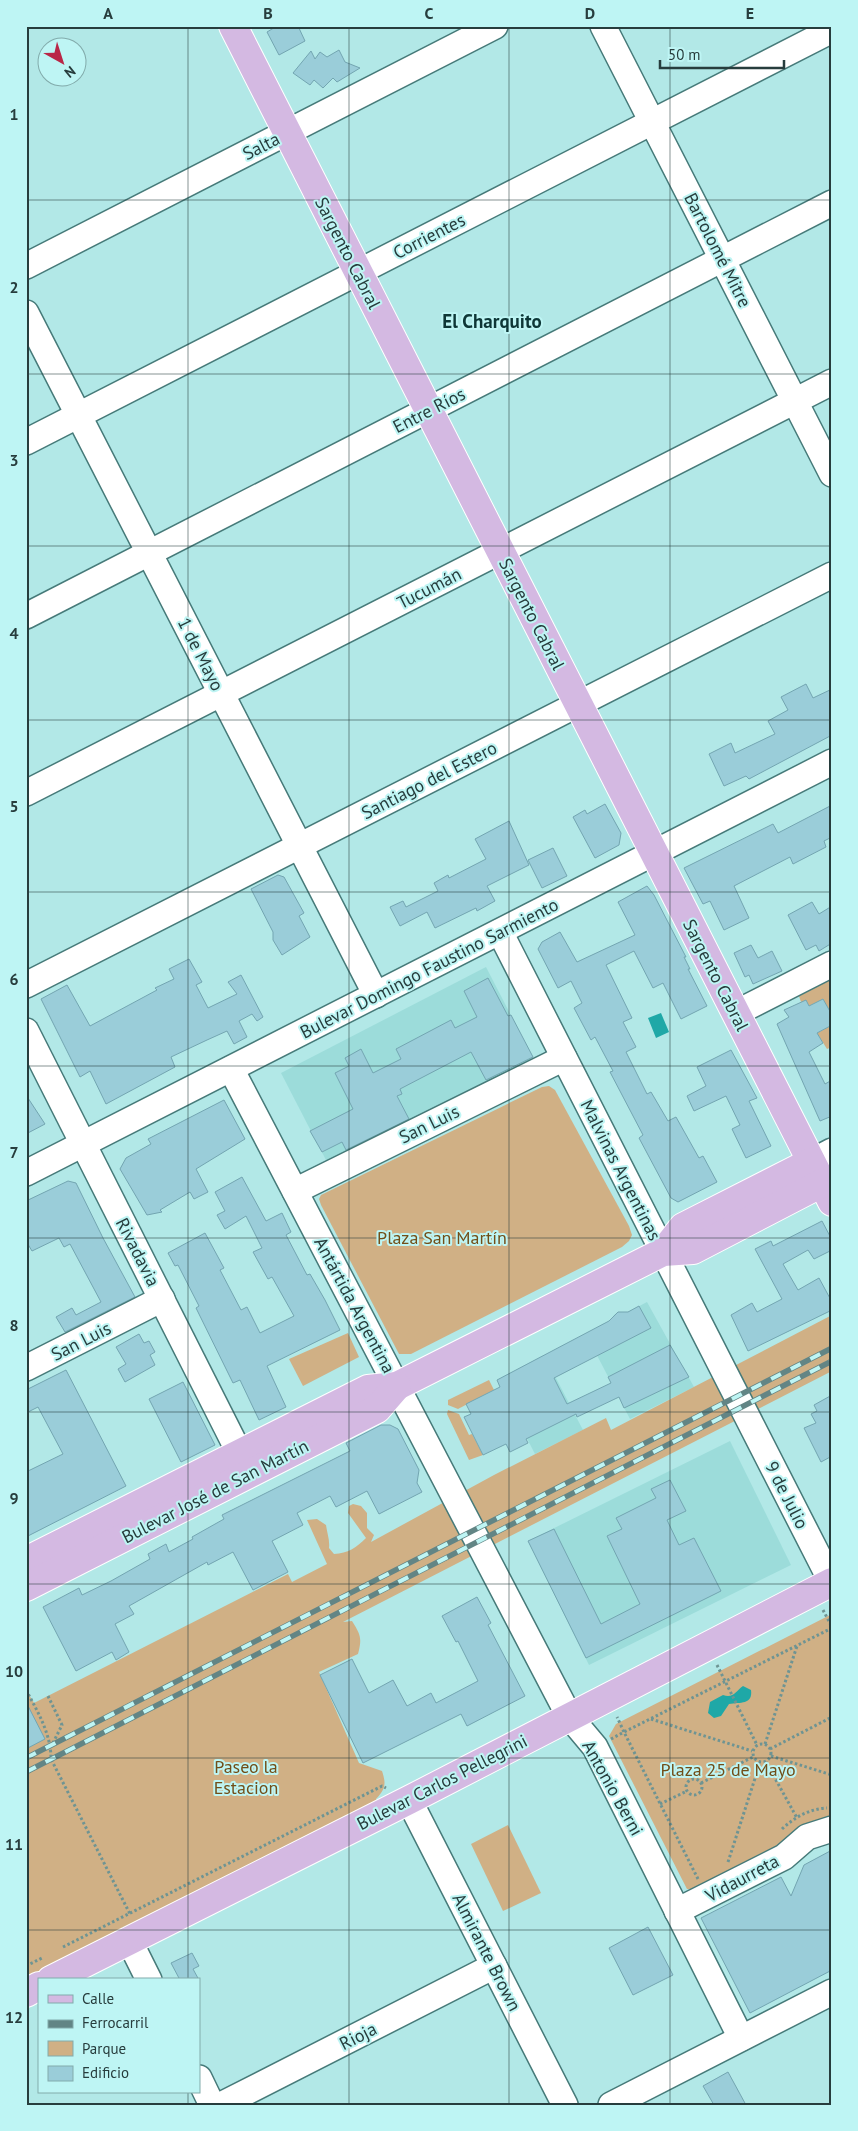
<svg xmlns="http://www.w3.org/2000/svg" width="858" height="2131" font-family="'PT Sans',sans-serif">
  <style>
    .built { fill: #9cdcda }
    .green { fill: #d0b085 }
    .water { fill: #1fa8a7 }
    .building { fill: #9acdd9; stroke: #73a5b1 }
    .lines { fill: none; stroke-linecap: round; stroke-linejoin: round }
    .minor-casing { stroke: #467a79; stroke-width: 28 }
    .major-casing { stroke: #fff; stroke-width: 30 }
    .path { stroke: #6e9493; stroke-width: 3; stroke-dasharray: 2.5 2.5; stroke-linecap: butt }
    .minor { stroke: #fff; stroke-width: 25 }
    .major { stroke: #d4b9e2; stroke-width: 28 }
    .rail-casing { stroke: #628585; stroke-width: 5.5 }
    .rail { stroke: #bef5f4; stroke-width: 4; stroke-dasharray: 11; stroke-linecap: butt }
    .grid { fill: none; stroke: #273d3d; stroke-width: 1; stroke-opacity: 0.55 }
    .labels { text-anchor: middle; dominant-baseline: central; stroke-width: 4; stroke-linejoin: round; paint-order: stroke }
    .street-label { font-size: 18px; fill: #273d3d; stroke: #bef5f4 }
    .park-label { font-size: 18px; fill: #714e18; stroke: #bef5f4 }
    .neighbourhood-label { font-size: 19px; font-weight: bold; fill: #0e3737; stroke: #bef5f4 }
    .neatline { fill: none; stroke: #273d3d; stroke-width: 2 }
    .grid-label { font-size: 16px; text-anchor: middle; font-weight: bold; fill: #273d3d }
  </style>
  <rect width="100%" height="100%" fill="#b2e8e7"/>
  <!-- built -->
  <g class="built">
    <polygon points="486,967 533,1058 328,1164 281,1073"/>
    <polygon points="647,1302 694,1387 630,1419 586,1334 611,1320 614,1315 618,1312 626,1313"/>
    <polygon points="544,1355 583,1430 535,1454 497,1380"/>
    <polygon points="730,1441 791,1565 589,1665 528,1541"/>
  </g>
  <!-- green -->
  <g class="green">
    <polygon points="832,979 832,1015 823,999 809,1006 806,1001 801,1002 799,996"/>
    <polygon points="832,1025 832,1047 827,1049 817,1033"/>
    <polygon points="549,1086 555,1090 629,1226 632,1235 629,1241 622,1247 411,1354 399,1354 321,1205 319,1199 321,1195 542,1087"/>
    <path d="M832,1315V1371L343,1622L352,1621C361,1635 362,1639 358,1654L319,1672L359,1763L382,1771C386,1783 386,1789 376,1799L383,1813L26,1993V1690L34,1703L288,1574L292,1582L327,1564L307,1520L317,1519L326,1525C327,1533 330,1540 329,1548L334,1554C348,1553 356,1548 366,1538L348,1513L349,1506L353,1504L361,1506L367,1513V1528L374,1535L371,1542L494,1475L606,1418L611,1430Z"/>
    <polygon points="348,1333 359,1357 303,1386 289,1359"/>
    <polygon points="489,1380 494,1390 458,1409 448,1405 448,1400"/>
    <polygon points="448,1410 459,1414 469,1435 472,1434 483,1455 469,1460 447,1414"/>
    <polygon points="830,1615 832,1820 816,1820 795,1830 781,1848 698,1890 687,1889 609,1736 616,1724"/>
    <polygon points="508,1825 541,1893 503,1911 471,1844"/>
  </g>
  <!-- water -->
  <g class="water">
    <polygon points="661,1013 669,1032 656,1038 648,1018"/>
    <path d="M743,1686L751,1690C753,1705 740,1702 729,1704L721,1716L714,1718L708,1713L710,1702L723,1695C733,1699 736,1691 743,1686Z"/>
  </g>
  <!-- building -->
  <g class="building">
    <polygon points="277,26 298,26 305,41 279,55 267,32"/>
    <polygon points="339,50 345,62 360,68 337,82 333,78 323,88 314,80 310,85 293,73 311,51 315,59 320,52 327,57"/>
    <polygon points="806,684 813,698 832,689 832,735 749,779 746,776 724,786 709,754 731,743 735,753 775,734 768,721 788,710 781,697"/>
    <polygon points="605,804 621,833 619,845 595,858 573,817 585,810 587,814"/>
    <polygon points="832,805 832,837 824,841 826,847 793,864 790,857 734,886 749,918 724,930 710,901 703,904 684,868 773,824 778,833"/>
    <polygon points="509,821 529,865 487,886 495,901 477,911 476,908 435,928 427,912 400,926 390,907 403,901 406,907 438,891 434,883 448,875 449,878 486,859 475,839"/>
    <polygon points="553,848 567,876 542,888 528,860"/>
    <polygon points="278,875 284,877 304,913 299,916 310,937 282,955 273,940 273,932 251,889"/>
    <polygon points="647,886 654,895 686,957 684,957 690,969 688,969 707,1006 681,1019 663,983 653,988 634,951 606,965 632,1018 623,1022 636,1047 626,1052 647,1094 651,1092 668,1121 676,1117 699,1158 703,1156 717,1182 678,1202 671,1198 639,1138 643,1135 610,1072 613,1071 595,1037 591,1040 574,1008 582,1003 571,981 558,988 538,949 542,942 560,932 577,962 635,935 618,902"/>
    <polygon points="812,902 819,914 832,906 832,943 819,951 816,945 806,950 788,915"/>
    <polygon points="751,945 758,958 772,951 782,971 753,984 749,975 745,977 734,953"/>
    <polygon points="189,959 202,982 196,985 208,1008 237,994 228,982 241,975 263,1017 257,1021 252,1014 239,1021 247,1037 234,1044 227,1031 207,1040 171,1057 175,1067 106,1104 90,1071 80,1077 41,999 67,985 90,1026 157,990 155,988 174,979 169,969"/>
    <polygon points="488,978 508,1016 511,1015 533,1057 486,1080 471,1052 400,1089 402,1094 397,1096 409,1119 346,1150 342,1142 322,1152 310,1131 353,1109 335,1073 349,1066 345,1058 361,1049 373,1073 401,1059 396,1049 451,1020 455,1028 477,1017 464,991"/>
    <polygon points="823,999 832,1015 832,1025 817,1033 823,1043 809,1052 825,1084 832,1080 832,1116 820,1121 777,1024 789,1017 784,1010 806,1000 809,1006"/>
    <polygon points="731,1050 757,1098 749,1101 771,1146 746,1158 732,1129 740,1125 726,1096 694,1111 687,1096 706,1086 697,1067"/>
    <polygon points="26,1095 45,1124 26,1134"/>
    <polygon points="224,1100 245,1139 196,1169 208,1192 194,1199 190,1192 160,1210 162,1212 147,1215 120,1169 126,1158 151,1144 148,1139"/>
    <polygon points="242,1177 266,1221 282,1213 291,1232 286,1235 307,1275 310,1274 325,1300 340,1330 267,1366 286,1407 259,1420 240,1380 233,1383 196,1308 199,1306 178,1265 175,1266 168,1253 205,1233 224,1268 220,1270 241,1310 247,1307 260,1333 294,1316 272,1277 268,1279 253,1252 262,1248 246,1216 225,1229 217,1215 225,1211 215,1192"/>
    <polygon points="68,1181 76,1183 103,1238 135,1297 65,1332 56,1317 72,1308 76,1315 101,1302 70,1244 64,1247 59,1238 32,1251 26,1241 26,1201"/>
    <polygon points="822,1221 832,1240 832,1250 814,1259 808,1250 783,1264 798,1290 819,1278 832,1302 832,1310 748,1351 731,1315 752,1303 757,1312 782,1299 755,1249 771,1241 773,1246"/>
    <polygon points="639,1306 651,1328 554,1378 567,1404 611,1383 608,1377 670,1345 689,1377 624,1408 619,1397 577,1417 576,1414 526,1439 528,1443 510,1452 506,1444 483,1455 464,1417 471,1414 466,1404 500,1387 497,1380 609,1321 618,1312 628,1312"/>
    <polygon points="139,1334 144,1343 149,1341 155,1352 150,1355 155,1365 125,1382 118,1369 126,1364 116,1347"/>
    <polygon points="66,1370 126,1486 26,1537 26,1472 63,1454 38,1407 26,1413 26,1390"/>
    <polygon points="183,1382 215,1445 181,1462 149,1399"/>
    <polygon points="832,1395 832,1456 821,1462 804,1428 816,1423 811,1414 817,1411 814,1405"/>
    <polygon points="381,1425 390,1425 398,1429 419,1470 417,1483 422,1492 379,1514 367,1491 336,1507 330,1496 297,1513 303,1525 272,1541 288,1572 253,1590 233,1552 208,1565 207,1562 129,1606 134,1614 115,1624 129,1652 116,1660 112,1652 76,1671 43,1607 79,1588 82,1595 111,1581 150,1559 148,1554 166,1544 169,1552 193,1539 192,1537 224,1519 222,1515 350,1451 346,1443"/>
    <polygon points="670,1480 686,1511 667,1520 679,1545 694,1538 721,1591 586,1658 528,1541 554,1529 601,1624 640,1604 607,1536 622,1529 616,1518 656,1498 651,1489"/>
    <polygon points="477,1597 491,1623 488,1625 525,1696 467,1726 461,1714 363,1763 320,1675 352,1659 369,1693 393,1680 407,1706 431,1693 436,1703 478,1681 458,1641 456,1642 442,1616"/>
    <polygon points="26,1702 45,1739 26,1749"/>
    <polygon points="832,1850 832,1970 750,2013 701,1918 781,1877 791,1896 804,1865"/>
    <polygon points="648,1927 673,1975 633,1995 609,1948"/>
    <polygon points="192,1953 199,1966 193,1969 199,1980 180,1980 171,1963"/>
    <polygon points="728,2072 746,2105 714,2105 703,2086"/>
  </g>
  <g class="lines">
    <defs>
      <g id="minor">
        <polyline points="603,26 832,474"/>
        <polyline points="26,266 495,26"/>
        <polyline points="26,313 376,995"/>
        <polyline points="26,442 832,30"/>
        <polyline points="26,616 832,203"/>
        <polyline points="26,793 832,382"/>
        <polyline points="500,932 832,1583"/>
        <polyline points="26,985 832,575"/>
        <polyline points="736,1013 832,964"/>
        <polyline points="26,1031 249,1472"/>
        <polyline points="231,1069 569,1716 595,1747 741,2038"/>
        <polyline points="811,1162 832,1151"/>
        <polyline points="26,1173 832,762"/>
        <polyline points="295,1191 564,1058"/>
        <polyline points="26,1368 162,1299"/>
        <polyline points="409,1800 565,2105"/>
        <polyline points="677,1911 784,1857 807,1837 832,1829"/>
        <polyline points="129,1940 149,1980"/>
        <polyline points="199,2078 212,2105"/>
        <polyline points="221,2105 494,1966"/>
        <polyline points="611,2105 832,1992"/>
      </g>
      <g id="major">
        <polyline points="233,26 832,1202"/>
        <polyline points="663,1252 683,1227 811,1162"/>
        <polyline points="26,1561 368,1389 397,1386 663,1252 693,1250 822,1183"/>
        <polyline points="26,1587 377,1409 397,1386"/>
        <polyline points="51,1980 409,1800 832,1582"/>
        <polyline points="26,1993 39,1986"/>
      </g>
    </defs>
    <!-- minor casing -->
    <use href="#minor" class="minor-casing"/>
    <!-- major casing -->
    <use href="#major" class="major-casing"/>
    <!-- path -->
    <g class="path">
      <polyline points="823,1610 832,1627"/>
      <polyline points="717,1665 757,1745"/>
      <path d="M26,1690C38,1712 51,1734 51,1759L130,1914"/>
      <polyline points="48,1696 62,1725 52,1745"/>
      <polyline points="651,1719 752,1751"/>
      <polyline points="611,1739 624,1732 617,1717"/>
      <circle cx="762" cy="1753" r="9"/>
      <polyline points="765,1744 797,1646"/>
      <polyline points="770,1749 832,1717"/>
      <polyline points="771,1756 832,1775"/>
      <polyline points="766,1762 797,1818"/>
      <circle cx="694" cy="1787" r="8"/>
      <polyline points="701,1783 753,1757"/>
      <polyline points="660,1804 687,1791"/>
      <path d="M782,1829C795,1817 809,1809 827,1808"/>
      <polyline points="728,1862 760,1763"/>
      <polyline points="698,1879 624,1732 832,1628"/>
      <polyline points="63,1947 382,1786 386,1788"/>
      <polyline points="26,1966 42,1958"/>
    </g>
    <!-- minor -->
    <use href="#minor" class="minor"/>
    <!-- major -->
    <use href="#major" class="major"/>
    <defs>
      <g id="rail">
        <polyline points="26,1758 832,1348"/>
        <polyline points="26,1772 832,1361"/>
      </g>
    </defs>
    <!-- rail casing -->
    <use href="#rail" class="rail-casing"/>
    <!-- rail -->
    <use href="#rail" class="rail"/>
  </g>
  <!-- grid -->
  <path class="grid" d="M188,26V1980M349,26V2105M509,26V2105M670,26V2105M26,200H832M26,374H832M26,546H832M26,720H832M26,892H832M26,1066H832M26,1238H832M26,1412H832M26,1584H832M26,1758H832M26,1930H832M188,2092V2105"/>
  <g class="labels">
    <!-- street labels -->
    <g class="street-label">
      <text transform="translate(261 146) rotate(-27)">Salta</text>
      <text transform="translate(429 236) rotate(-27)">Corrientes</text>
      <text transform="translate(718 250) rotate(63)">Bartolomé Mitre</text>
      <text transform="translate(348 253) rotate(63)">Sargento Cabral</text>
      <text transform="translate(429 410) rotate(-27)">Entre Ríos</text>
      <text transform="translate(429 588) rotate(-27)">Tucumán</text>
      <text transform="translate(532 614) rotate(63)">Sargento Cabral</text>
      <text transform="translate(201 654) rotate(63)">1 de Mayo</text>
      <text transform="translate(429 780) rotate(-27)">Santiago del Estero</text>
      <text transform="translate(429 968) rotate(-27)">Bulevar Domingo Faustino Sarmiento</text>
      <text transform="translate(716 975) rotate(63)">Sargento Cabral</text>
      <text transform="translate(429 1124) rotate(-26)">San Luis</text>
      <text transform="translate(621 1170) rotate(63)">Malvinas Argentinas</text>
      <text transform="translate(138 1252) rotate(63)">Rivadavia</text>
      <text transform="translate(355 1305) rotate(62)">Antártida Argentina</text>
      <text transform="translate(81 1341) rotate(-27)">San Luis</text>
      <text transform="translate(215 1491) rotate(-27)">Bulevar José de San Martín</text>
      <text transform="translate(787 1495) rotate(63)">9 de Julio</text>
      <text transform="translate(442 1782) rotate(-27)">Bulevar Carlos Pellegrini</text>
      <text transform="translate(613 1788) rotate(61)">Antonio Berni</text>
      <text transform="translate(742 1878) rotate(-28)">Vidaurreta</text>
      <text transform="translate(487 1952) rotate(63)">Almirante Brown</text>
      <text transform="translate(358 2036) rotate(-27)">Rioja</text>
    </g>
    <!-- park labels -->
    <g class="park-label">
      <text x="442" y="1237">Plaza San Martín</text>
      <text x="246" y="1766">Paseo la<tspan x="246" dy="21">Estacion</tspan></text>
      <text x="728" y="1769">Plaza 25 de Mayo</text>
    </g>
    <!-- neighbourhood labels -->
    <g class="neighbourhood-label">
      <text x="492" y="321">El Charquito</text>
    </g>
  </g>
  <!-- border -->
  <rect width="858" height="2131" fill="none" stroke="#bef5f4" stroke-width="55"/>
  <!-- legend -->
  <rect x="38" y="1978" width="162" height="115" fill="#bef5f4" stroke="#82abab"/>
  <rect x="48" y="1995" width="25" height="8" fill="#d4b9e2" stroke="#82abab"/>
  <text x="82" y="2004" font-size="15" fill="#273d3d">Calle</text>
  <rect x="48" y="2020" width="25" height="8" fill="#628585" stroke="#82abab"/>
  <text x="82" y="2028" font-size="15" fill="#273d3d">Ferrocarril</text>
  <rect x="48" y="2041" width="25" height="15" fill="#d0b085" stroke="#82abab"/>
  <text x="82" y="2054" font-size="15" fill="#273d3d">Parque</text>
  <rect x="48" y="2066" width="25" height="15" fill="#9acdd9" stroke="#82abab"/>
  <text x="82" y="2078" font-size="15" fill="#273d3d">Edificio</text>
  <!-- north arrow -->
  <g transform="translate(62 62) rotate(141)"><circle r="24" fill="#bef5f4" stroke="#82abab"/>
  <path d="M0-4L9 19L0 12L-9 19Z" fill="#b92747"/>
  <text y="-8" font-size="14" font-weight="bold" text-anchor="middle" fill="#273d3d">N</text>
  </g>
  <!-- scale -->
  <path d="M660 60v8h124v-8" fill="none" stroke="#273d3d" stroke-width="2.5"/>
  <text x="668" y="60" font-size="15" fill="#273d3d" stroke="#bef5f4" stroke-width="4" paint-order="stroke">50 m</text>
  <rect x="28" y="28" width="802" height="2076" class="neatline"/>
  <g class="grid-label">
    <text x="108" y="19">A</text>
    <text x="268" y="19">B</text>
    <text x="429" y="19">C</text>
    <text x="590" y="19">D</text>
    <text x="750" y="19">E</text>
    <text x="14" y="120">1</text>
    <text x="14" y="293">2</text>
    <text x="14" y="466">3</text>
    <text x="14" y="639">4</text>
    <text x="14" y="812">5</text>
    <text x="14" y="985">6</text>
    <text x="14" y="1158">7</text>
    <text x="14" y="1331">8</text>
    <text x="14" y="1504">9</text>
    <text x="14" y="1677">10</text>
    <text x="14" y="1850">11</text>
    <text x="14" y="2023">12</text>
  </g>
</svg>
